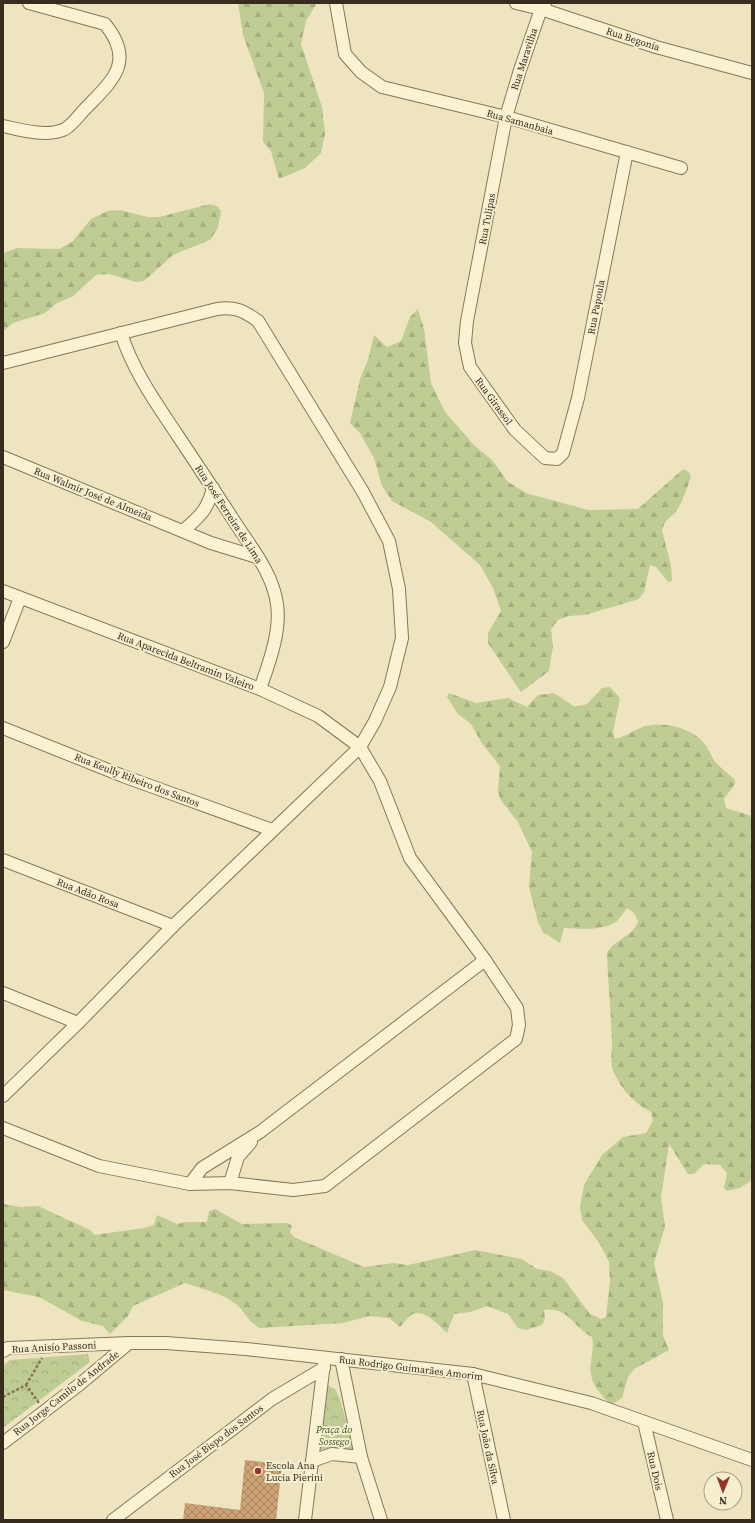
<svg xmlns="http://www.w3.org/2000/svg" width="755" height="1523" font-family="'Source Serif 4',serif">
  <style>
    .forest { fill: url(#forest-firs) }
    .park { fill: url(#park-crowns) }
    .building { fill: url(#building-cross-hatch) }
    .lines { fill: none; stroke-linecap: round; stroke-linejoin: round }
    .minor-casing { stroke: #877658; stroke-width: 14 }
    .path { stroke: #877658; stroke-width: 2.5; stroke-dasharray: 3 2; stroke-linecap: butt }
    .minor { stroke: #f9f2d3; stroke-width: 12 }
    .poi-dot { fill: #973328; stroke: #f5efd0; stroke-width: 1.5 }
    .labels { text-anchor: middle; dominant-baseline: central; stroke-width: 4; stroke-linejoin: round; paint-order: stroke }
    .street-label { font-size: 10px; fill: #372c1d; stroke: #f5efd0 }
    .park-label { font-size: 10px; font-style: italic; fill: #425323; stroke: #f5efd0 }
    .poi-label { font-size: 10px; fill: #372c1d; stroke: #f5efd0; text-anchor: start }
  </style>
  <defs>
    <pattern id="forest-firs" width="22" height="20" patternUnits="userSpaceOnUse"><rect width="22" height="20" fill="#bfcc94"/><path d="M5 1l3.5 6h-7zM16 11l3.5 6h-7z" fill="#a5af7f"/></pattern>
    <pattern id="park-crowns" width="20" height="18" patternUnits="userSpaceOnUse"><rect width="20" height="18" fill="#bfcc94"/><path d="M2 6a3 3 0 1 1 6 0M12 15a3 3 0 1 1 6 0" fill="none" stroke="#a5af7f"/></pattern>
    <pattern id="building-cross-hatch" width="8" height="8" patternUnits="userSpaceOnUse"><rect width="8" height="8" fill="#cda376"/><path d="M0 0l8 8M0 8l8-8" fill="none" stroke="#a78560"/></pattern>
  </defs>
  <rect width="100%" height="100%" fill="#eee5c0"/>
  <!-- forest -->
  <g class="forest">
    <polygon points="238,3 317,3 306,21 301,44 322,107 325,134 321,153 305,168 279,179 271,151 263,142 264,93 243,35"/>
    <polygon points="210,204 217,206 221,211 218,228 210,240 173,255 144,281 136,282 109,274 96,275 72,297 57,303 45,313 13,323 3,331 3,253 17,248 59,249 72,242 91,219 108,211 121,210 147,217 159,217"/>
    <polygon points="418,309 424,329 431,383 445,412 474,445 493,461 507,481 526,493 588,510 638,509 683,469 689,472 691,477 682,501 676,512 665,522 662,530 671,566 672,581 668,582 656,567 650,565 644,592 639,599 585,615 568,616 558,620 551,629 553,646 549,671 521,692 488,643 488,633 501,611 493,588 480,565 431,522 392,501 382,486 374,458 360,433 350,423 360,379 368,360 374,335 387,347 401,341 410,317"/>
    <path d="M610,687L620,698L613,732L615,739C629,736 638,726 652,725C668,723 692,729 703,742C709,748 711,757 716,763C722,769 729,774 735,780V784L724,799L726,808L752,816V1180L740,1188L727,1191L724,1188L727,1173L720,1165L704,1164L694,1174H688L669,1144L661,1197L665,1227L654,1263L663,1303V1335L669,1350L634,1369L628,1377L622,1398L611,1405C598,1392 588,1381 591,1362C592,1353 594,1346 592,1337C574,1328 568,1306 544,1310L545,1319L542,1325L526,1330L518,1328L508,1314L487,1306L471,1312L454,1314L447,1333C438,1325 425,1308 411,1315C407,1318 403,1324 400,1327L389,1318L369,1316L343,1323L260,1328C247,1322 247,1313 237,1305C223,1293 202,1289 185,1283L133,1306L128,1316L110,1334L103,1326L82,1321L39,1297L3,1290V1204L21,1207L38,1206L90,1230L94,1235L144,1228L154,1225L157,1215L177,1224L185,1222H207L209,1211L215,1209L242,1224L288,1223L292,1226L290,1232L294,1237L364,1267L394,1263L408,1265L475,1250L522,1259L537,1269L550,1271L563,1278L590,1314L601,1319L606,1317L610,1282L609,1262L600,1244L582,1220L580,1207L584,1185L602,1155L623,1137L646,1133L653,1121L651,1112C635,1104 623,1091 615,1075C609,1064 612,1054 612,1042C611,1013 608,983 607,953C616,938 634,936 638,921L634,913L627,908C624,912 621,917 617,921C604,931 580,929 564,928L560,943L543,932L538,922L529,887L532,852L518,822L500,799L498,791L500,766L481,742L471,724L458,714L447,697L449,693L476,703L508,698L527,707L538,695L554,693L575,707L587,704L602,688Z"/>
  </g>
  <!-- park -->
  <g class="park">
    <polygon points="88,1354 90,1362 3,1428 3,1366 10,1360"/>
    <polygon points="325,1384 335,1389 340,1399 354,1449 317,1450"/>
  </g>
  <!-- building -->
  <polygon class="building" points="245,1460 282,1464 276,1520 183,1520 185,1503 240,1510"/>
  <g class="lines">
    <defs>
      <g id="minor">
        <polyline points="336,3 345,54 361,72 382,87 506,117 681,168"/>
        <polyline points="516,3 541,9 656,47 752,73"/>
        <polyline points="545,3 541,9 520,70 506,117 467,321 465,343 470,367 515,430 545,458 557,459 563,453 578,398 627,152"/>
        <path d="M3,126C21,130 45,137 63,130C71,127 79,115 85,109C112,81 136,62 105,24L29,3"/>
        <path d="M121,333C133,371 156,403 178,436C198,466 218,496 238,527C254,551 273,575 277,604C281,632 269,663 260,689"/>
        <path d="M3,363L217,309C235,306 244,311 258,321L363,492L389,541L399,589L402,638L390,687L375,721L360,747L173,926L78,1023L3,1096"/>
        <polyline points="3,457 211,543 257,557"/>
        <path d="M183,531C200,516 207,511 213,488"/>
        <polyline points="3,591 260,689 318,716 360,747 380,781 410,858 485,960 517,1008 519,1025 516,1039 503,1049 325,1186 293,1190 230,1183 190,1184 99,1166 3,1128"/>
        <polyline points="3,642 20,598"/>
        <polyline points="3,728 123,776 272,830"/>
        <polyline points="3,860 173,926"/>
        <polyline points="3,993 78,1023"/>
        <polyline points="230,1183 238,1157 251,1142"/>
        <polyline points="190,1184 202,1168 260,1132 485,960"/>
        <polyline points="3,1351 8,1348 129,1343 166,1343 246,1349 473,1374 591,1403 752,1460"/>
        <polyline points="341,1359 361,1457 381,1520"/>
        <polyline points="473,1374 504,1520"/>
        <polyline points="644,1422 667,1520"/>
        <polyline points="3,1443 80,1384 129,1343"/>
        <polyline points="312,1461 332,1454 361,1457"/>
        <polyline points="113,1520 272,1399 324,1368"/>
        <polyline points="305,1520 324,1363"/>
      </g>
    </defs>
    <!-- minor casing -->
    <use href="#minor" class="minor-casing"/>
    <!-- path -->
    <g class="path">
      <polyline points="26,1385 42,1358"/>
      <polyline points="3,1397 26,1385 39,1403"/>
    </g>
    <!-- minor -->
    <use href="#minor" class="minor"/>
  </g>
  <!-- markers -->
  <circle class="poi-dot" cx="258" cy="1471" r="4"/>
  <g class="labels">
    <!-- street labels -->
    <g class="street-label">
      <text transform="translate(633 39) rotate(18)">Rua Begonia</text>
      <text transform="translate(524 59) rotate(-72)">Rua Maravilha</text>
      <text transform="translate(520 122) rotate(16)">Rua Samanbaia</text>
      <text transform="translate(487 219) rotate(-79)">Rua Tulipas</text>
      <text transform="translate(596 307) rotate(-79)">Rua Papoula</text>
      <text transform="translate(494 401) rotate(54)">Rua Girassol</text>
      <text transform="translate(93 494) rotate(22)">Rua Walmir José de Almeida</text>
      <text transform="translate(229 514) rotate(57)">Rua José Ferreira de Lima</text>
      <text transform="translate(186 661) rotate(21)">Rua Aparecida Beltramin Valeiro</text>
      <text transform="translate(137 780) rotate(21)">Rua Keully Ribeiro dos Santos</text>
      <text transform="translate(88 893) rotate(21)">Rua Adão Rosa</text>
      <text transform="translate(54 1347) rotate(-3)">Rua Anisío Passoni</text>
      <text transform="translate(411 1368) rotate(7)">Rua Rodrigo Guimarães Amorim</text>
      <text transform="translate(66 1393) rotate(-38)">Rua Jorge Camilo de Andrade</text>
      <text transform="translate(216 1441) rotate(-37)">Rua José Bispo dos Santos</text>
      <text transform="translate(488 1447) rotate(78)">Rua João da Silva</text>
      <text transform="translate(655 1471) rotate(77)">Rua Dois</text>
    </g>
    <!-- park labels -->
    <g class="park-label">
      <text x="334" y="1429">Praça do<tspan x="334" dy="12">Sossego</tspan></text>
    </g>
    <!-- poi labels -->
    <g class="poi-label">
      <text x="266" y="1465">Escola Ana<tspan x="266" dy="12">Lucia Pierini</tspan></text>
    </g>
  </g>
  <!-- border -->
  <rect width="755" height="1523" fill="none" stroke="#372c1d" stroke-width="8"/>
  <!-- north arrow -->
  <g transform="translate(723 1491) rotate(181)"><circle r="19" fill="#f5efd0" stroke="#a9a188"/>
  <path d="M0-3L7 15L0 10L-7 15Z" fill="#973328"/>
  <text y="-6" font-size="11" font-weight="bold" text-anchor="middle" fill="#372c1d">N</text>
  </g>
</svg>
